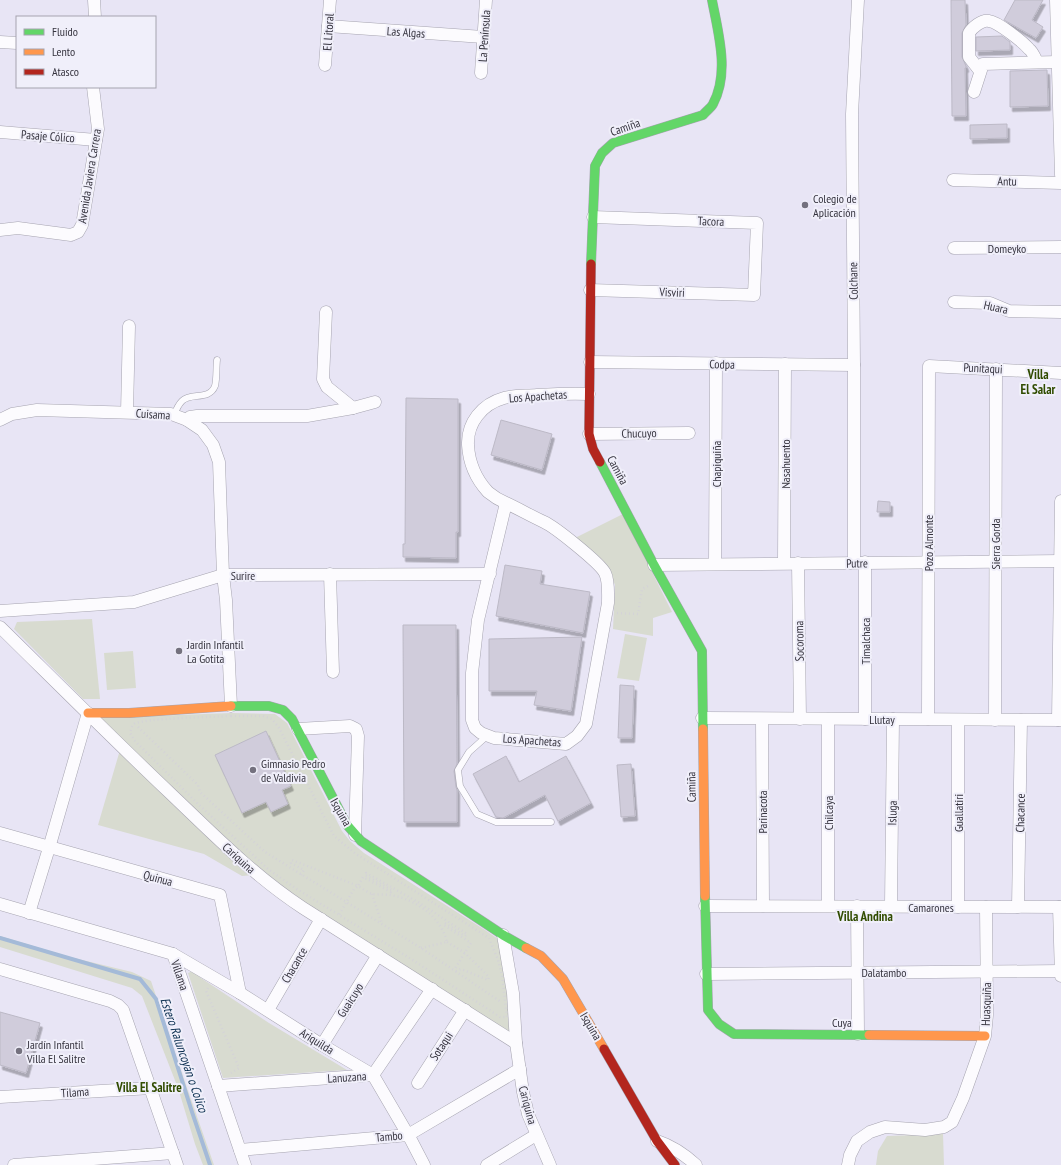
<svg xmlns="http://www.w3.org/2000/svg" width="1061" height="1165" font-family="'PT Sans Narrow',sans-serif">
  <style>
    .green { fill: #d8dbd0 }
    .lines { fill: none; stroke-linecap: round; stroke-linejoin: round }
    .stream { stroke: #a4bad8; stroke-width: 4 }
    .building { fill: #d0ccdb; stroke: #bcb9c6; filter: url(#shadow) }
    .lane-casing { stroke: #a6a4b0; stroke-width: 7 }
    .street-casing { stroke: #a6a4b0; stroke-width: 13 }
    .fast-casing { stroke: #a6a4b0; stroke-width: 10 }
    .slow-casing { stroke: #a6a4b0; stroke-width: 10 }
    .jam-casing { stroke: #a6a4b0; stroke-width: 10 }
    .path { stroke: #d4d3d7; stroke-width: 2.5; stroke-dasharray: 1 3; stroke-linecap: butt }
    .lane { stroke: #fcfbfe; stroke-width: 6 }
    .street { stroke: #fcfbfe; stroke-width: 12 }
    .fast { stroke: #63d668; stroke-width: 9 }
    .slow { stroke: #ff974d; stroke-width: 9 }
    .jam { stroke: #b3261e; stroke-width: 9 }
    .poi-dot { fill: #74717e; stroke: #f0effa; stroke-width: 1.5 }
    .labels { text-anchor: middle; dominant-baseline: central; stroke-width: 4; stroke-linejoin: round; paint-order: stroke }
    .street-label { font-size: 12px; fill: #35333e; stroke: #f0effa }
    .poi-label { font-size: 12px; fill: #35333e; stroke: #f0effa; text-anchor: start }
    .neighbourhood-label { font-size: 13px; font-weight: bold; fill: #314c01; stroke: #f0effa }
    .water-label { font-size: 13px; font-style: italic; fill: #052a4c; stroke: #f0effa }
  </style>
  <defs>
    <filter id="shadow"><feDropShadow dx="2.5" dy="4.5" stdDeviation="0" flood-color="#0004"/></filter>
  </defs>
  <rect width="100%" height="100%" fill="#e8e5f5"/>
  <!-- green -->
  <g class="green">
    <polygon points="623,514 672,612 653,618 653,636 613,629 615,585 608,569 575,538"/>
    <polygon points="92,619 100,699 83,699 14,629 17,622"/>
    <polygon points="625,634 647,638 639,681 617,678"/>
    <polygon points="133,651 136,688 107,690 104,653"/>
    <polygon points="231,713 275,714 287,723 342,831 350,841 364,853 485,930 498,939 504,965 512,1033 345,931 264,874 242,876 204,854 98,825 120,750 100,718"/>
    <polygon points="0,936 70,957 132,972 151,981 186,1085 214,1165 203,1165 195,1144 178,1088 142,996 132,988 0,947"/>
    <polygon points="193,971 201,978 269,1023 347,1070 223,1078 188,973"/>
    <polygon points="943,1134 944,1165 876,1165 878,1151 887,1136"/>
  </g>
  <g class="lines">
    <!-- stream -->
    <polyline class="stream" points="0,938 140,979 156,999 192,1112 210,1165"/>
  </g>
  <!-- building -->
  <g class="building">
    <polygon points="951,0 965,0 966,25 962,33 962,57 966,66 966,68 965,68 966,116 952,116"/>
    <polygon points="1015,0 1043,0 1032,20 1043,27 1036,38 1004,20"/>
    <polygon points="1002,36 1010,42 1010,50 976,51 976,37"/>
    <polygon points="1047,70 1048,106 1010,107 1010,71"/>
    <polygon points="1007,124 1007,138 970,139 970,125"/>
    <polygon points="406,398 458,399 458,532 456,532 456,558 403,557 403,544 405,544"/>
    <polygon points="501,420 552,434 542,470 491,455"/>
    <polygon points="878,501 890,502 890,512 877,512"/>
    <polygon points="505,565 542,571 540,584 590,592 583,633 496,616"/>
    <polygon points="403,625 456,625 457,764 454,771 456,787 457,790 457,822 404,822"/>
    <polygon points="582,637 571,711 534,705 537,691 489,691 489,639"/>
    <polygon points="620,685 634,686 632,738 618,738"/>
    <polygon points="266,731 291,786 282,790 288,804 271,812 266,802 242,813 215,755"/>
    <polygon points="506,756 519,782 566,756 591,803 558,821 545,795 503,818 496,817 473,774"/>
    <polygon points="631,764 635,816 621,817 617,765"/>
    <polygon points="0,1012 40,1023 26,1073 0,1065"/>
  </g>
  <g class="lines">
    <defs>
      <g id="lane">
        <path d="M174,415C176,410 178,405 182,401C191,392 209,401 215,386C217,378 216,368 217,360"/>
        <polyline points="487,736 469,752 458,770 460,786 477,814 496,822 551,822"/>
      </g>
      <g id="street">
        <polyline points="94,0 95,17"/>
        <polyline points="1056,0 1061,175"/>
        <polyline points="328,26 483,37"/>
        <polyline points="0,42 17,43"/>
        <polyline points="325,65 330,0"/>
        <path d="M980,71L969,57V33C972,28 982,19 989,21C998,22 1023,42 1029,49C1033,52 1035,58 1037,62"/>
        <polyline points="481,73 486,0"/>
        <polyline points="974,92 983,64 1058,62"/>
        <polyline points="0,132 96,140"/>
        <polyline points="953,180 1061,183"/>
        <polyline points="0,230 18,228 71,235 78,232 82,225 98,129 93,87"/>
        <polyline points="954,248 1061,247"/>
        <polyline points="590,290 754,295 757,223 593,217"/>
        <polyline points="954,302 990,303 1009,311 1061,312"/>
        <polyline points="326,312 323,379 327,387 353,408"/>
        <polyline points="590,362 854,365"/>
        <polyline points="127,412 129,326"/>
        <polyline points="0,420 12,414 37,410 171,414 187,420 202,430 213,445 219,462 223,575 226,600 231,706"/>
        <polyline points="187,420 190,417 197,416 307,416 353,408 375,402"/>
        <polyline points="589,434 689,433"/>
        <path d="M506,503L478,620L472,673V720L475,728L481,733L494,738L566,744L577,736L586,724L608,603C608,593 609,581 605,573C600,563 555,527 544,522C531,516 519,509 506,503C499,500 494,497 488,492C476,479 469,463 468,445C467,423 482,404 504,398C514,395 526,396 537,395C554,394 571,393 589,394"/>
        <polyline points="865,562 865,719"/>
        <polyline points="784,563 785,364"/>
        <polyline points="798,563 800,719"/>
        <polyline points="854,563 854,365 852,114 858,0"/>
        <polyline points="715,564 716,363"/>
        <polyline points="654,565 1061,561"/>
        <polyline points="330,574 333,672"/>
        <polyline points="0,611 134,602 223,575 490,574"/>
        <path d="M0,627C57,683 113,739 171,794C213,834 254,876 303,908L516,1043"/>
        <polyline points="702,718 1061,720"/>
        <polyline points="762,719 763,906"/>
        <polyline points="828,719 828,906"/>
        <polyline points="928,719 929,366 1061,373"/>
        <polyline points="995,720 996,369"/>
        <polyline points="1058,720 1061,501"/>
        <polyline points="298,729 350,726 356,729 358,736 355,835"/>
        <polyline points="0,833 220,895 240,993"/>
        <polyline points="0,904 173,954 240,993 322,1045 373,1075 411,1140 424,1165"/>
        <polyline points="705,906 1061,907"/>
        <polyline points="857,906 858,1034"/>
        <polyline points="891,906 893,719"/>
        <polyline points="958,907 958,720"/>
        <polyline points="1018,907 1021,720"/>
        <polyline points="1059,907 1061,976"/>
        <polyline points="29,913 49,848 88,713"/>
        <polyline points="503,935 513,993 516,1043 523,1092 528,1114 550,1165"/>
        <polyline points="173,954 245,1165"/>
        <polyline points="0,969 110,1001 118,1005 123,1010 177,1165"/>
        <polyline points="706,974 1061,971"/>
        <polyline points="268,1010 321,919"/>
        <polyline points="322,1045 378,955"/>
        <polyline points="418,1083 465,1010"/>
        <polyline points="218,1086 373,1075 432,989"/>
        <polyline points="0,1097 151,1088"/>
        <path d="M657,1141C672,1146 684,1154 696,1165"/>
        <polyline points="240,1150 408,1135 520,1069"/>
        <polyline points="14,1165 173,1153"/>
        <polyline points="487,1165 536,1135"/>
        <polyline points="848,1165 850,1155 857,1141 870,1132 885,1127 925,1130 944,1127 952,1122 963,1098 985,1036 987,1015 986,907"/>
      </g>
      <g id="fast">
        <path d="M591,264L595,166L602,153L613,143L703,115C706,111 711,108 713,104C730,73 718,32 712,0"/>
        <polyline points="600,462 654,565 702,651 703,729"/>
        <polyline points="231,706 269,706 283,710 292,719 347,825 361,841 503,935 526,948"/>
        <polyline points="705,896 708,1010 719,1024 734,1034 869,1035"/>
      </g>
      <g id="slow">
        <polyline points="88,713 129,713 231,706"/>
        <polyline points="703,729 705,896"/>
        <polyline points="526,948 541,956 563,979 604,1049"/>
        <polyline points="869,1035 985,1036"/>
      </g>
      <g id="jam">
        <polyline points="591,264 589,434 593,449 600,462"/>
        <polyline points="604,1049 657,1141 675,1165"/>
      </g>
    </defs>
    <!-- lane casing -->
    <use href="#lane" class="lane-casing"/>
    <!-- street casing -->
    <use href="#street" class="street-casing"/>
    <!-- fast casing -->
    <use href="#fast" class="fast-casing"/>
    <!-- slow casing -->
    <use href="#slow" class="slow-casing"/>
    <!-- jam casing -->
    <use href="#jam" class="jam-casing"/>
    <!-- path -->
    <g class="path">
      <polyline points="617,613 638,614 642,589 650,585"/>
      <path d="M231,716H263L272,719L279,728L334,836L356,854L489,938L498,960L502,975L507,1017H500L411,959L295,888L268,869L199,805L134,740L130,733C131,730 131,727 134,724C143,718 215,717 231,716Z"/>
      <polyline points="138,727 198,785 200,792 265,852 421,948 501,1002"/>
      <polyline points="301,875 304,870 291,863 292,860 358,886 354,889 339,915"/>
      <polyline points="372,894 382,924"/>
      <polyline points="447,942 465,953 489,977 488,980 461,969 456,971"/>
      <path d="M421,948L447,942C441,917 416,899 390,895C384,894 377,895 372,894C367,892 362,888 358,886L363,877L391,892L392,890L365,875L366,873L418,902L467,934L465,936L445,923L444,925L471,943L454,970"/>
      <polyline points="208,988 206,991 239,1068 231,1073"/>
    </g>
    <!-- lane -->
    <use href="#lane" class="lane"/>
    <!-- street -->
    <use href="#street" class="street"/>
    <!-- fast -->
    <use href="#fast" class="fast"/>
    <!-- slow -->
    <use href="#slow" class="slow"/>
    <!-- jam -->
    <use href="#jam" class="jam"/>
  </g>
  <!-- markers -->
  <g class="poi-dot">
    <circle cx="805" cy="205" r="4"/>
    <circle cx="179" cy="651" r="4"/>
    <circle cx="253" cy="770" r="4"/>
    <circle cx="19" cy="1051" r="4"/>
  </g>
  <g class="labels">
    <!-- street labels -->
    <g class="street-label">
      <text transform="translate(328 32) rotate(-86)">El Litoral</text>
      <text transform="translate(406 32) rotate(4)">Las Algas</text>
      <text transform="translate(484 36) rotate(-86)">La Península</text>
      <text transform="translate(625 127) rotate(-19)">Camiña</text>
      <text transform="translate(48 136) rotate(4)">Pasaje Cólico</text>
      <text transform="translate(89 176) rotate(-81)">Avenida Javiera Carrera</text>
      <text transform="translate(1007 181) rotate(1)">Antu</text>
      <text transform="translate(711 221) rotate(2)">Tacora</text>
      <text x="1007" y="248">Domeyko</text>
      <text transform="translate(853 281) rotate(-91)">Colchane</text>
      <text transform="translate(672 292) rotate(2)">Visviri</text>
      <text transform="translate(996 307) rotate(13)">Huara</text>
      <text transform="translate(722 364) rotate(1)">Codpa</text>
      <text transform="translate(983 368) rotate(3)">Punitaqui</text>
      <text transform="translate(538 396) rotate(-4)">Los Apachetas</text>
      <text transform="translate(153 414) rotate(4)">Cuisama</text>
      <text transform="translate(639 433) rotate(-1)">Chucuyo</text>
      <text transform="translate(716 464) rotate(-90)">Chapiquiña</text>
      <text transform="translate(785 464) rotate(-90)">Nasahuento</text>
      <text transform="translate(618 470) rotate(62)">Camiña</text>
      <text transform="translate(928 543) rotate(-90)">Pozo Almonte</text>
      <text transform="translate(995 544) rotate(-90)">Sierra Gorda</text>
      <text transform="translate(857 563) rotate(-1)">Putre</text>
      <text x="243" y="575">Surire</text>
      <text transform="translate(799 641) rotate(-91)">Socoroma</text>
      <text transform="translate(865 641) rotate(-90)">Timalchaca</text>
      <text x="882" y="719">Llutay</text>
      <text transform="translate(532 740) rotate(4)">Los Apachetas</text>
      <text transform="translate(691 787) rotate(-91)">Camiña</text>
      <text transform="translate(341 812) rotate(60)">Isquina</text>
      <text transform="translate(762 812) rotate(-90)">Parinacota</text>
      <text transform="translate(828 813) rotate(-90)">Chilcaya</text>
      <text transform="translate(892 813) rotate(-89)">Isluga</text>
      <text transform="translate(958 813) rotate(-90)">Guallatiri</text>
      <text transform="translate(1020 813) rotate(-89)">Chacance</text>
      <text transform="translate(239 858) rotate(42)">Cariquina</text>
      <text transform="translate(158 878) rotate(15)">Quinua</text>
      <text x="931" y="907">Camarones</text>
      <text transform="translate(294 965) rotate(-60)">Chacance</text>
      <text x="884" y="972">Dalatambo</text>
      <text transform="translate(180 975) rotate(71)">Villama</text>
      <text transform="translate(350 1000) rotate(-58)">Guaicuyo</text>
      <text transform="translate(986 1004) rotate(-88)">Huasquiña</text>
      <text x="842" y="1022">Cuya</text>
      <text transform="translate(591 1026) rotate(59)">Isquina</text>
      <text transform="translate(317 1041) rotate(32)">Ariquilda</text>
      <text transform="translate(441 1046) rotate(-57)">Sotaqui</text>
      <text transform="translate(347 1077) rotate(-4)">Lanuzana</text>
      <text transform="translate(75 1092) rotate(-4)">Tilama</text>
      <text transform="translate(528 1105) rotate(75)">Cariquina</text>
      <text transform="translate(389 1136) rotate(-5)">Tambo</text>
    </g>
    <!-- poi labels -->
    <g class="poi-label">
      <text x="813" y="198">Colegio de<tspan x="813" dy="14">Aplicación</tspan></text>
      <text x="187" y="644">Jardin Infantil<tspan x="187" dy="14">La Gotita</tspan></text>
      <text x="261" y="763">Gimnasio Pedro<tspan x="261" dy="14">de Valdivia</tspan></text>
      <text x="27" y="1044">Jardín Infantil<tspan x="27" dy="14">Villa El Salitre</tspan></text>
    </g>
    <!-- neighbourhood labels -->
    <g class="neighbourhood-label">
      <text x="1038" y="374">Villa<tspan x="1038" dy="15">El Salar</tspan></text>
      <text x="865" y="916">Villa Andina</text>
      <text x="149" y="1087">Villa El Salitre</text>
    </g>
    <!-- water labels -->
    <g class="water-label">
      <text transform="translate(184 1055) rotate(71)">Estero Raluncoyán o Colico</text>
    </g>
  </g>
  <!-- legend -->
  <rect x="16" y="16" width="140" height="72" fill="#f0effa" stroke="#a5a4af"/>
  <rect x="24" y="29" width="20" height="6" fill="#63d668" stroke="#a5a4af"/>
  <text x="52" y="36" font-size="12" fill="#35333e">Fluido</text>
  <rect x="24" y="49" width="20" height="6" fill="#ff974d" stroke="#a5a4af"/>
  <text x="52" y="56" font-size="12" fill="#35333e">Lento</text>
  <rect x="24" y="69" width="20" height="6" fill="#b3261e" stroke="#a5a4af"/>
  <text x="52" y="76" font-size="12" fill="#35333e">Atasco</text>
</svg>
